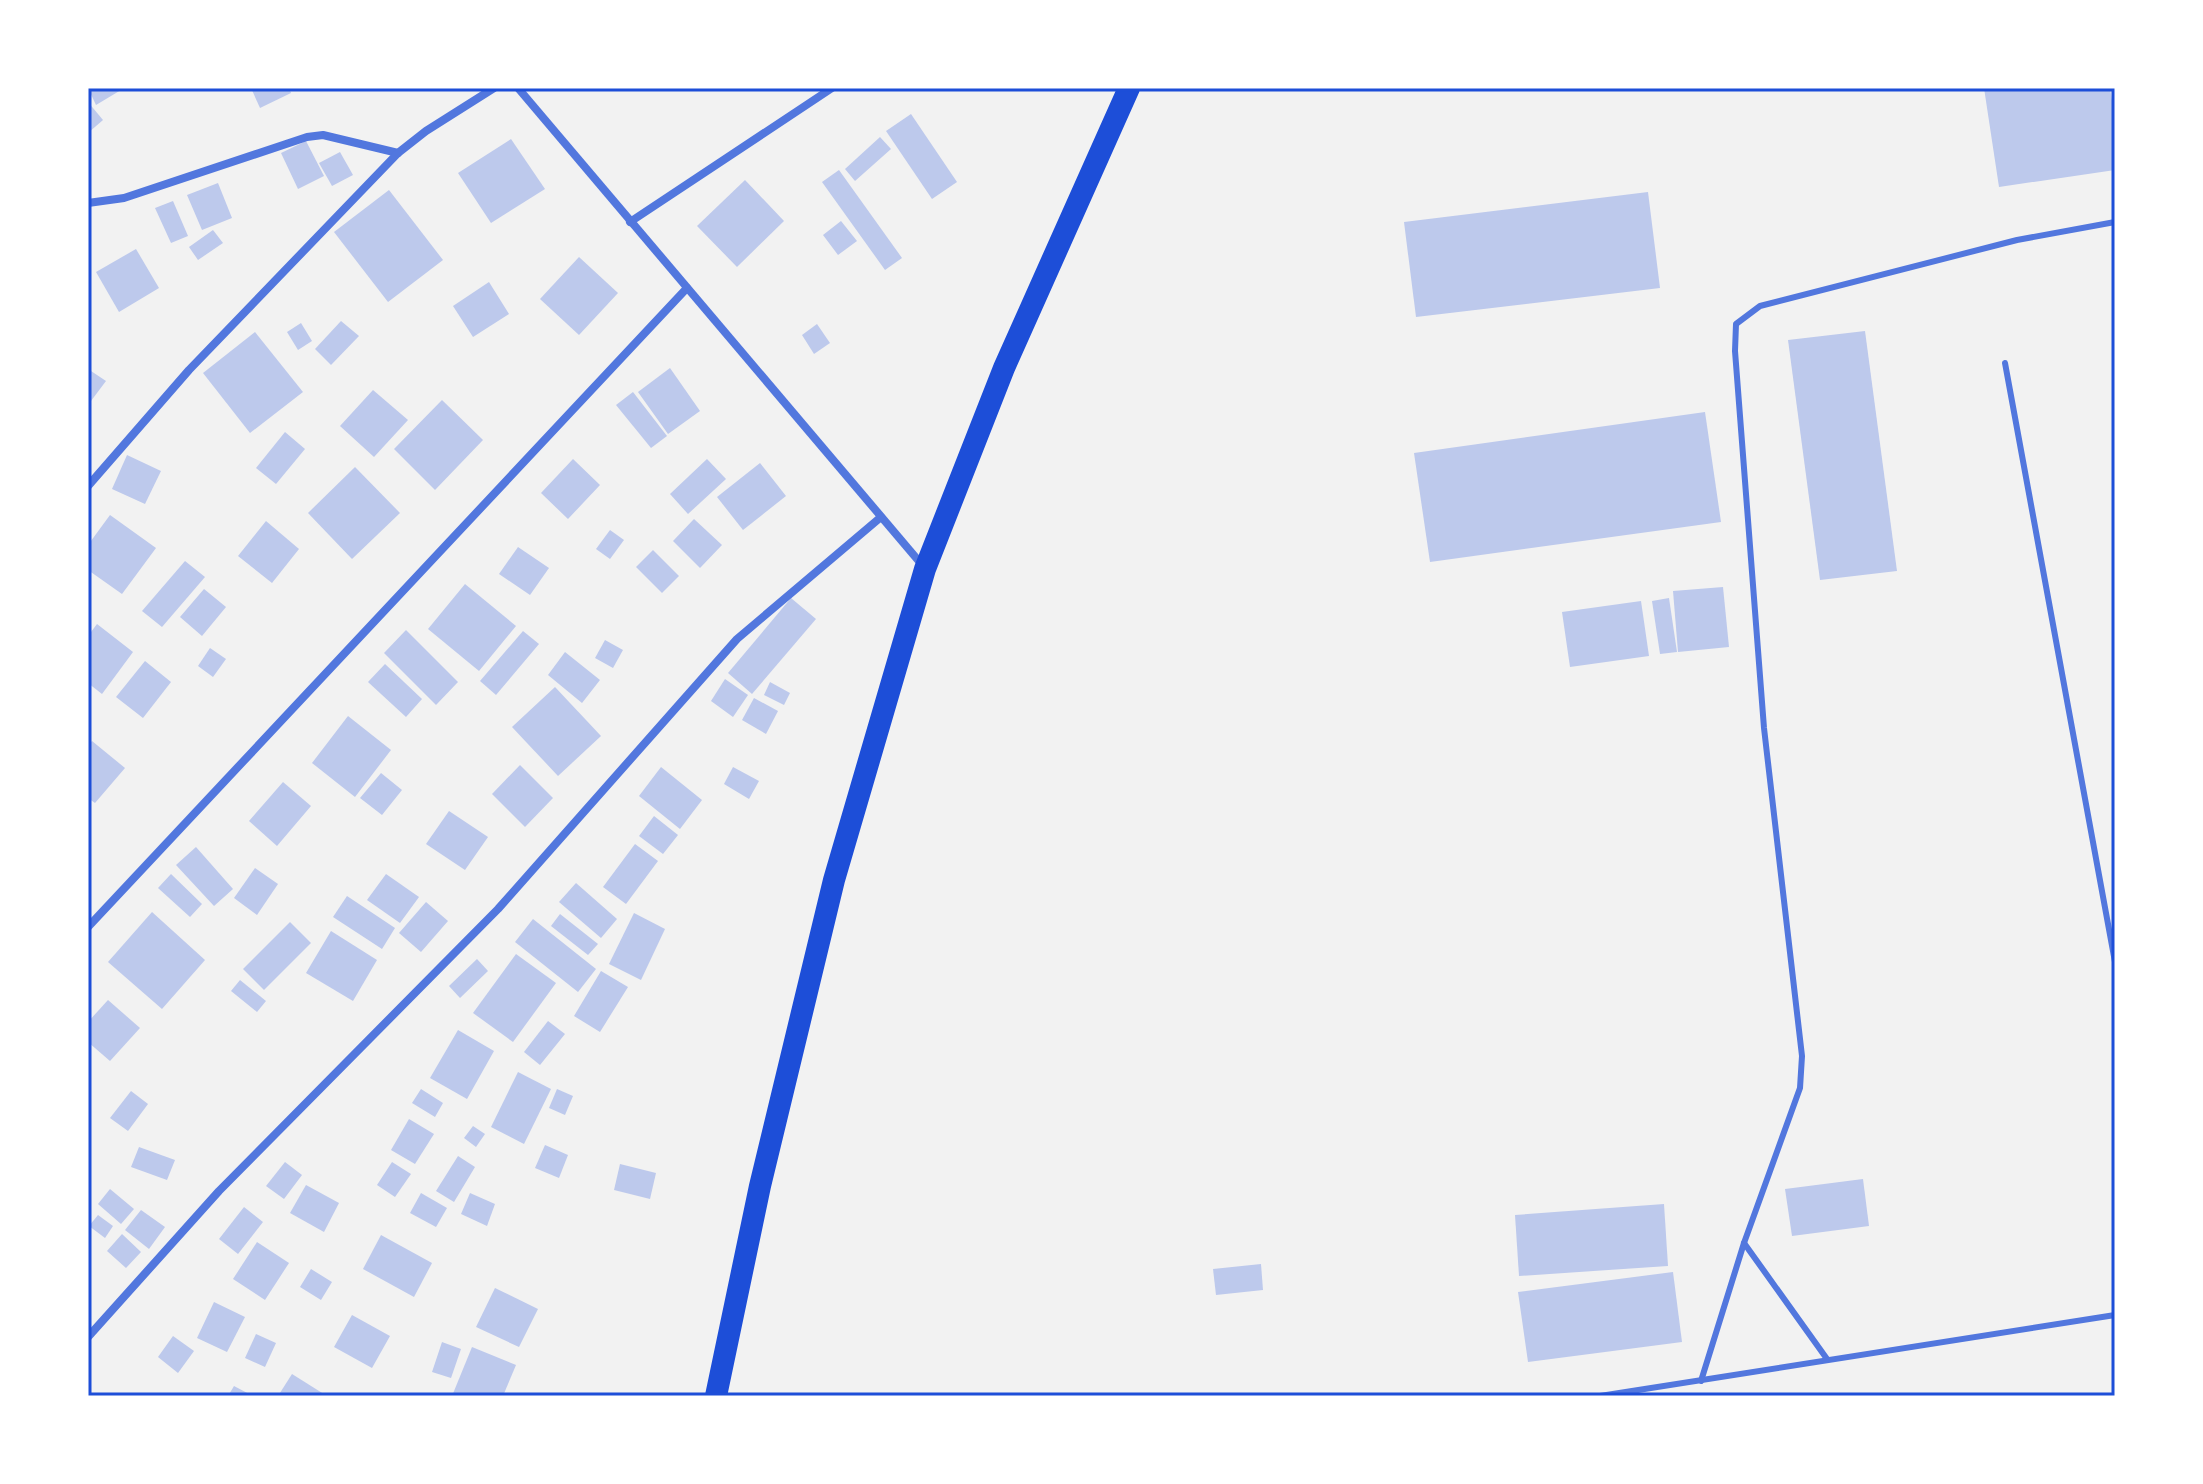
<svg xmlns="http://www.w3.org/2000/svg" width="2203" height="1484" font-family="'Source Sans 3',sans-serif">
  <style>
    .building { fill: #bdc9ec }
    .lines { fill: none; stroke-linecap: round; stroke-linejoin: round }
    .service { stroke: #5277de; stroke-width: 6 }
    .minor { stroke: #5277de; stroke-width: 8 }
    .trunk { stroke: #1d4ed8; stroke-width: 22 }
    .neatline { fill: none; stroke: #1d4ed8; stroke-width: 3 }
  </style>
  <rect width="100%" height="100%" fill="#f2f2f2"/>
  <!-- building -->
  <g class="building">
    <polygon points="88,88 120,88 121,90 96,105"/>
    <polygon points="251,88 289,88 291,93 260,108"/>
    <polygon points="1984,88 2110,88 2115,120 2115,170 1999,187"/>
    <polygon points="88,102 103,120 88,133"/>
    <polygon points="911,114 957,182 932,199 886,131"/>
    <polygon points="880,137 891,149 855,181 845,169"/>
    <polygon points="511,139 545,189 491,223 458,173"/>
    <polygon points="306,141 324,176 298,189 281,153"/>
    <polygon points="340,152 353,175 332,186 319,163"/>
    <polygon points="839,170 902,258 885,270 822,182"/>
    <polygon points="745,180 784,221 737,267 697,226"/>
    <polygon points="218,183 232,218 202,230 187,195"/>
    <polygon points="389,190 443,260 388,302 334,232"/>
    <polygon points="1648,192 1660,288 1416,317 1404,222"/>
    <polygon points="173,201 188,236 171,243 155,208"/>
    <polygon points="841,221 857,241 838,255 823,235"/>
    <polygon points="213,230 223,243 198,260 189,247"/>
    <polygon points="136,249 159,288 119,312 96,272"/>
    <polygon points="579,257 618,293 579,335 540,299"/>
    <polygon points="489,282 509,314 473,337 453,306"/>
    <polygon points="341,321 359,336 331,365 315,349"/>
    <polygon points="301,323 312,341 298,350 287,332"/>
    <polygon points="817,324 830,343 814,354 802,335"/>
    <polygon points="1865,331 1897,571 1820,580 1788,340"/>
    <polygon points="255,332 303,392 250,433 203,373"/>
    <polygon points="670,368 700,411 668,434 638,392"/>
    <polygon points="88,369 106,381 88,405"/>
    <polygon points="373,390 408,420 374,457 340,426"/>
    <polygon points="633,392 667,436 651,448 616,405"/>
    <polygon points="442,400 483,440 435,490 394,449"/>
    <polygon points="1705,412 1721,522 1430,562 1414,453"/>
    <polygon points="285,432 305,449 276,484 256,468"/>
    <polygon points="127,455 161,471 145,504 112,489"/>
    <polygon points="573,459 600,485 568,519 541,493"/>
    <polygon points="707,459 726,479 688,514 670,494"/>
    <polygon points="760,463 786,496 743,530 717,497"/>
    <polygon points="355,467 400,513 352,559 308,513"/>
    <polygon points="110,515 156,548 122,594 88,570 88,545"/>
    <polygon points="694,519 722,545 700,568 673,541"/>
    <polygon points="266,521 299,549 272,583 238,556"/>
    <polygon points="610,530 624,540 610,559 596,549"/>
    <polygon points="518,547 549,568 530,595 499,574"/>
    <polygon points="653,550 679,576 662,593 636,567"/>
    <polygon points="185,561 205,577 162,627 142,611"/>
    <polygon points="465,584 516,626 479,671 428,629"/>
    <polygon points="1723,587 1729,647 1678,652 1673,591"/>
    <polygon points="204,589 226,607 202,636 180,617"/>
    <polygon points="791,598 816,619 752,694 728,673"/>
    <polygon points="1669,598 1677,652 1660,654 1652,601"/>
    <polygon points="1641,601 1649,656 1570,667 1562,612"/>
    <polygon points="97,624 133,652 102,694 88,683 88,636"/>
    <polygon points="406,630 458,682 436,705 384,653"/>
    <polygon points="523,631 539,644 496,695 480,681"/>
    <polygon points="605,640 623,650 613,668 595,658"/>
    <polygon points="210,648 226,659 213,677 198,666"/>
    <polygon points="565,652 600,680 582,703 548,675"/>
    <polygon points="145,661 171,682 143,718 116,697"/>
    <polygon points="385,664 422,699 406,717 368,682"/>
    <polygon points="725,679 748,695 733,717 711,701"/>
    <polygon points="770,682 790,693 784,705 764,695"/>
    <polygon points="555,687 601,736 558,776 512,727"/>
    <polygon points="754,698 778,711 766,734 742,720"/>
    <polygon points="348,716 391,750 355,797 312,763"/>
    <polygon points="92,741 125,768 95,803 88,798 88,746"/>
    <polygon points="520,765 553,798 525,827 492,794"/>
    <polygon points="661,767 702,800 680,829 639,796"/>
    <polygon points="733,767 759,781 749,799 724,784"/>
    <polygon points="381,773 402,790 382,815 360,798"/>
    <polygon points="283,782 311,806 277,846 249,821"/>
    <polygon points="449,811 488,837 465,870 426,844"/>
    <polygon points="654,816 678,835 663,854 639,836"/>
    <polygon points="635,844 658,861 626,904 603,887"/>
    <polygon points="196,847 233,889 214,906 176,865"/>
    <polygon points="255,868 278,884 257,915 234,898"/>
    <polygon points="171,874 202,904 190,917 158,888"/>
    <polygon points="386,874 419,897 400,923 367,900"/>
    <polygon points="576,883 617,919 601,938 559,902"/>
    <polygon points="347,896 395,928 382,949 333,917"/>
    <polygon points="426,902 448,921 421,952 399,933"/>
    <polygon points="152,912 205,960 162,1009 108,962"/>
    <polygon points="634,913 665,929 641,980 609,964"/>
    <polygon points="560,914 598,944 588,955 551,926"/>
    <polygon points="533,919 596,969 578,992 515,942"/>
    <polygon points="290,922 311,943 264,990 243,969"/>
    <polygon points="331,931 377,960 353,1001 306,973"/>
    <polygon points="516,954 556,983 513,1042 473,1013"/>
    <polygon points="477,959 488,971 460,998 449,986"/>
    <polygon points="601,971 628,987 600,1032 574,1016"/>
    <polygon points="240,980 266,1001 257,1012 231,991"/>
    <polygon points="108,1000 140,1028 110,1061 88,1042 88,1022"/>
    <polygon points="548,1021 565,1034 540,1065 524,1052"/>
    <polygon points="458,1030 494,1051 467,1099 430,1078"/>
    <polygon points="518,1072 551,1089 524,1144 491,1127"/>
    <polygon points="421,1089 443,1103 435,1117 412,1103"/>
    <polygon points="557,1089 573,1096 565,1115 549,1108"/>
    <polygon points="131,1091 148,1104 128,1131 110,1118"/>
    <polygon points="409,1119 434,1134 415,1164 391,1150"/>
    <polygon points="473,1126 485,1134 476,1147 464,1138"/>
    <polygon points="545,1145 568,1155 559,1178 535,1168"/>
    <polygon points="139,1147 175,1160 167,1180 131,1167"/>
    <polygon points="458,1156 475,1167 454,1202 436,1191"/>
    <polygon points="285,1162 302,1175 284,1199 266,1186"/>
    <polygon points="392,1162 411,1174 395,1197 377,1185"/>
    <polygon points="620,1164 656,1173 650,1199 614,1190"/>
    <polygon points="1863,1179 1869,1226 1792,1236 1785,1189"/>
    <polygon points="306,1185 339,1203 324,1232 290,1213"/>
    <polygon points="110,1189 134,1209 121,1224 98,1204"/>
    <polygon points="421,1193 447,1208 436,1227 410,1213"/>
    <polygon points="470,1193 495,1204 487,1226 461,1214"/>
    <polygon points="1664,1204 1668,1266 1519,1276 1515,1215"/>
    <polygon points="244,1207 263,1222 238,1254 219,1239"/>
    <polygon points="141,1210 165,1227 149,1249 125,1230"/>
    <polygon points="98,1215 113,1226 105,1238 89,1226"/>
    <polygon points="122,1234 141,1252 126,1268 107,1251"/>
    <polygon points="381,1235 432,1263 414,1297 363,1269"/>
    <polygon points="257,1242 289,1263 265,1300 233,1279"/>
    <polygon points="1261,1264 1263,1290 1216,1295 1213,1269"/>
    <polygon points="311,1269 332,1282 321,1300 300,1287"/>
    <polygon points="1673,1272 1682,1342 1528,1362 1518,1292"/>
    <polygon points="495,1288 538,1309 519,1347 476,1327"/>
    <polygon points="214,1302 245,1317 227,1352 197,1338"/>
    <polygon points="352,1315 390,1336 372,1368 334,1347"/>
    <polygon points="256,1334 276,1343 265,1367 245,1358"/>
    <polygon points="173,1336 194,1351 178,1373 158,1357"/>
    <polygon points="442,1342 461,1349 451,1378 432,1372"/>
    <polygon points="472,1347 516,1365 503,1396 452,1396"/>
    <polygon points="292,1374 327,1396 278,1396"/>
    <polygon points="234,1386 253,1396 228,1396"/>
  </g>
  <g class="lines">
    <!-- service -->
    <g class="service">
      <polyline points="2005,363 2115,962"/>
      <polyline points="1744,1243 1827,1359"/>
      <polyline points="1701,1381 1744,1243 1800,1088 1802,1056 1764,728 1735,351 1736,324 1760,306 2017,240 2115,222"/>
      <polyline points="1600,1396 2115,1315"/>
    </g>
    <!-- minor -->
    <g class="minor">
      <polyline points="518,88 923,566"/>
      <polyline points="88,203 124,198 307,137 323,135 398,153"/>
      <polyline points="630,222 832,88"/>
      <polyline points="88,486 189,370 398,153 426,131 494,88"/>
      <polyline points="88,927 687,288"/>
      <polyline points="88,1337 219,1191 498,909 737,639 881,517"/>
    </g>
    <!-- trunk -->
    <polyline class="trunk" points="716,1396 760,1186 834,880 925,569 1004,368 1129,88"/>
  </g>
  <!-- border -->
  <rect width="2203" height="1484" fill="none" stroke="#ffffff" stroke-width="180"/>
  <rect x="90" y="90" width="2023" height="1304" class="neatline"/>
</svg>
